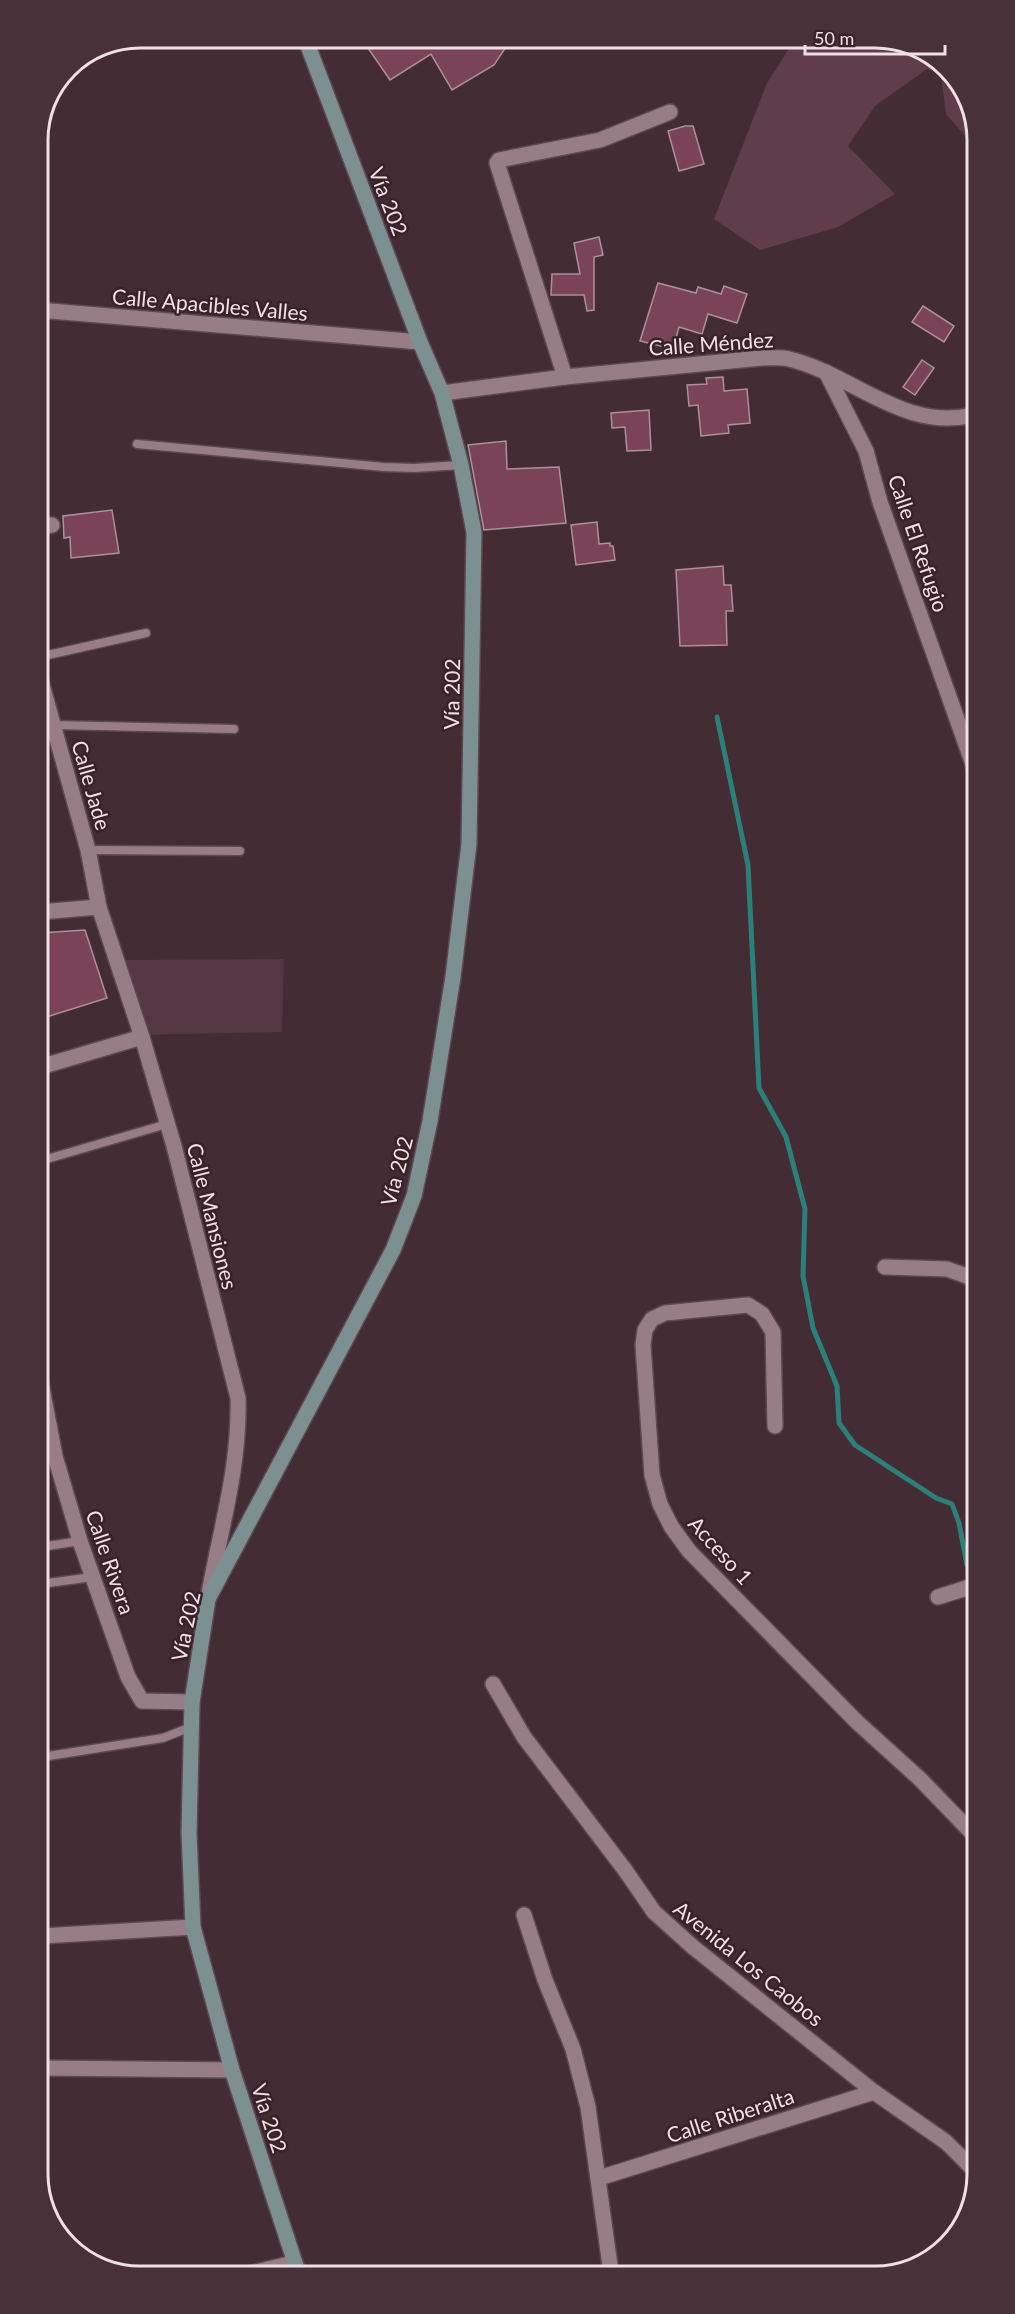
<svg xmlns="http://www.w3.org/2000/svg" width="1015" height="2314" font-family="Lato,sans-serif">
  <style>
    .built { fill: #543742 }
    .green { fill: #603d4a }
    .lines { fill: none; stroke-linecap: round; stroke-linejoin: round }
    .stream { stroke: #2b807a; stroke-width: 5 }
    .building { fill: #7a4358; stroke: #ad9099; stroke-width: 1.5 }
    .service-casing { stroke: #5d4950; stroke-width: 11 }
    .minor-casing { stroke: #5d4950; stroke-width: 18 }
    .secondary-casing { stroke: #5d4950; stroke-width: 18 }
    .service { stroke: #997d86; stroke-width: 8 }
    .minor { stroke: #997d86; stroke-width: 15 }
    .secondary { stroke: #7c9094; stroke-width: 15 }
    .labels { text-anchor: middle; dominant-baseline: central; stroke-width: 5; stroke-linejoin: round; paint-order: stroke }
    .street-label { font-size: 21px; fill: #f0e0e5; stroke: #39222a }
    .rim { fill: none; stroke: #f0e0e5; stroke-width: 3 }
  </style>
  <rect width="100%" height="100%" fill="#442c34"/>
  <!-- built -->
  <polygon class="built" points="284,959 282,1032 141,1035 119,960"/>
  <!-- green -->
  <polygon class="green" points="882,38 937,58 972,107 972,144 946,114 941,75 927,69 875,106 848,146 895,194 838,227 760,250 714,219 767,83 795,39"/>
  <g class="lines">
    <!-- stream -->
    <g class="stream">
      <polyline points="933,57 956,85"/>
      <polyline points="717,717 748,865 759,1088 786,1137 805,1209 803,1276 813,1328 837,1386 839,1423 855,1445 936,1498 952,1504 959,1523 967,1565"/>
    </g>
  </g>
  <!-- building -->
  <g class="building">
    <polygon points="510,41 494,65 452,90 431,54 390,80 368,48 378,43"/>
    <polygon points="685,126 693,126 704,164 679,171 668,131"/>
    <polygon points="599,237 603,255 594,257 594,310 587,311 584,295 551,295 552,274 580,274 574,243"/>
    <polygon points="658,283 696,293 698,287 721,294 724,286 747,294 737,323 708,314 702,334 679,327 673,349 640,341"/>
    <polygon points="923,306 954,326 944,342 912,322"/>
    <polygon points="922,360 934,368 915,395 903,387"/>
    <polygon points="723,377 724,391 747,389 750,423 728,425 729,433 701,436 698,405 689,406 687,385 707,384 706,378"/>
    <polygon points="649,410 651,450 627,451 625,427 612,428 611,413"/>
    <polygon points="506,441 507,469 559,467 566,523 484,530 468,445"/>
    <polygon points="112,510 119,553 71,558 70,537 64,538 63,516"/>
    <polygon points="597,522 599,544 610,543 610,546 613,546 615,560 576,565 571,525"/>
    <polygon points="723,566 724,585 731,585 733,611 726,611 727,645 680,646 676,570"/>
    <polygon points="85,930 107,998 40,1019 40,933"/>
  </g>
  <g class="lines">
    <defs>
      <g id="service">
        <polyline points="137,444 384,467 414,468 461,465"/>
        <polyline points="39,657 146,633"/>
        <polyline points="53,725 234,729"/>
        <polyline points="88,850 240,851"/>
        <polyline points="40,1161 167,1124"/>
        <polyline points="41,1459 55,1456"/>
        <polyline points="41,1547 80,1541"/>
        <polyline points="41,1584 92,1577"/>
        <polyline points="42,1757 163,1738 191,1727"/>
        <polyline points="225,2276 295,2259"/>
      </g>
      <g id="minor">
        <polyline points="38,310 420,342"/>
        <polyline points="826,372 866,451 880,502 974,767"/>
        <polyline points="565,377 497,163 499,160 600,140 670,112"/>
        <path d="M442,393L565,377L762,358C771,358 781,357 789,359C852,374 904,432 973,415"/>
        <polyline points="39,527 52,525"/>
        <path d="M39,674L88,850L99,907L142,1037L174,1146L238,1398C240,1465 221,1527 209,1593"/>
        <polyline points="40,912 99,907"/>
        <polyline points="40,1067 142,1037"/>
        <polyline points="885,1267 947,1269 975,1279"/>
        <polyline points="41,1383 55,1456 80,1541 128,1677 142,1701 192,1702"/>
        <polyline points="775,1426 773,1332 762,1314 748,1305 665,1313 652,1319 645,1330 643,1345 652,1475 660,1504 671,1526 689,1551 857,1722 920,1779 977,1838"/>
        <polyline points="938,1597 976,1585"/>
        <polyline points="493,1684 524,1737 625,1870 654,1912 693,1947 874,2092 946,2142 973,2169 977,2177"/>
        <polyline points="524,1915 545,1980 573,2049 588,2107 611,2273"/>
        <polyline points="42,1936 193,1927"/>
        <polyline points="43,2068 232,2070"/>
        <polyline points="599,2178 874,2092"/>
      </g>
      <polyline id="secondary" points="299,2275 232,2070 193,1927 189,1833 192,1702 208,1599 393,1250 414,1196 430,1121 453,977 469,844 474,532 461,465 442,393 420,342 307,43"/>
    </defs>
    <!-- service casing -->
    <use href="#service" class="service-casing"/>
    <!-- minor casing -->
    <use href="#minor" class="minor-casing"/>
    <!-- secondary casing -->
    <use href="#secondary" class="secondary-casing"/>
    <!-- service -->
    <use href="#service" class="service"/>
    <!-- minor -->
    <use href="#minor" class="minor"/>
    <!-- secondary -->
    <use href="#secondary" class="secondary"/>
  </g>
  <g class="labels">
    <!-- street labels -->
    <g class="street-label">
      <text transform="translate(389 201) rotate(69)">Vía 202</text>
      <text transform="translate(210 304) rotate(5)">Calle Apacibles Valles</text>
      <text transform="translate(711 343) rotate(-4)">Calle Méndez</text>
      <text transform="translate(919 543) rotate(71)">Calle El Refugio</text>
      <text transform="translate(451 694) rotate(-89)">Vía 202</text>
      <text transform="translate(92 785) rotate(74)">Calle Jade</text>
      <text transform="translate(396 1171) rotate(-75)">Vía 202</text>
      <text transform="translate(213 1216) rotate(76)">Calle Mansiones</text>
      <text transform="translate(721 1550) rotate(48)">Acceso 1</text>
      <text transform="translate(111 1562) rotate(71)">Calle Rivera</text>
      <text transform="translate(185 1626) rotate(-78)">Vía 202</text>
      <text transform="translate(749 1963) rotate(39)">Avenida Los Caobos</text>
      <text transform="translate(730 2115) rotate(-18)">Calle Riberalta</text>
      <text transform="translate(270 2118) rotate(72)">Vía 202</text>
    </g>
  </g>
  <!-- crop -->
  <path d="M0 0H1015V2314H0ZM140 48H875A92 92 0 0 1 967 140V2174A92 92 0 0 1 875 2266H140A92 92 0 0 1 48 2174V140A92 92 0 0 1 140 48Z" fill="#483139" fill-rule="evenodd"/>
  <path class="rim" d="M140 48H875A92 92 0 0 1 967 140V2174A92 92 0 0 1 875 2266H140A92 92 0 0 1 48 2174V140A92 92 0 0 1 140 48Z"/>
  <!-- scale -->
  <path d="M805 45v9h140v-9" fill="none" stroke="#f0e0e5" stroke-width="3"/>
  <text x="814" y="45" font-size="18" fill="#f0e0e5" stroke="#39222a" stroke-width="4.5" paint-order="stroke">50 m</text>
</svg>
